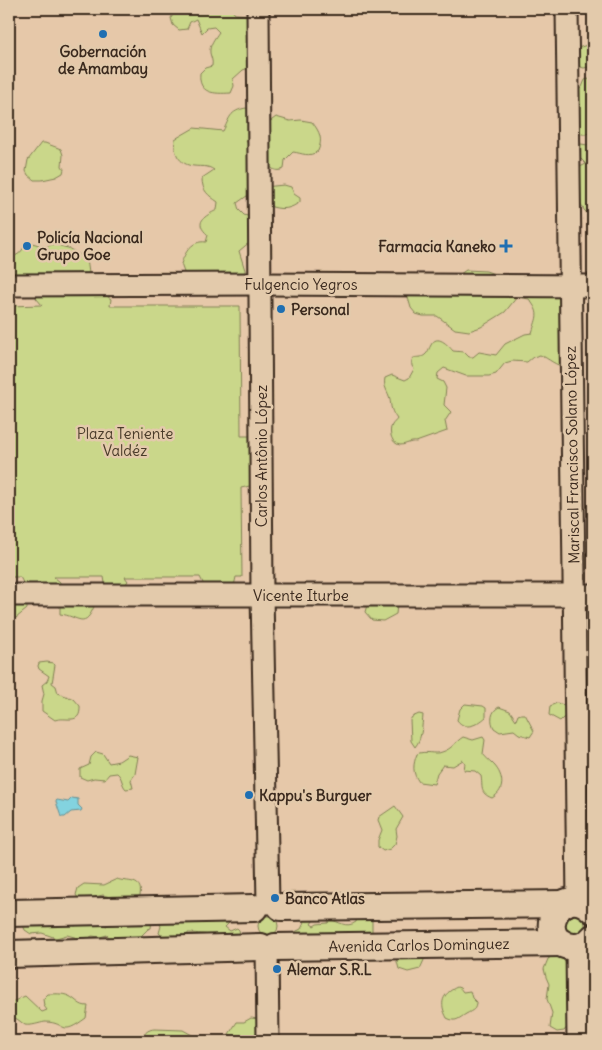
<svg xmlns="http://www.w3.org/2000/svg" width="602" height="1050" font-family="Delius,sans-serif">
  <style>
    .green { fill: #cad78a; stroke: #828054 }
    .water { fill: #83d3df; stroke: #668f92 }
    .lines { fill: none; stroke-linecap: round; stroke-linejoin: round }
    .minor-casing { stroke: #3b2a1e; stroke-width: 25 }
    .major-casing { stroke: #3b2a1e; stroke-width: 30 }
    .minor { stroke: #e3caab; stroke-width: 21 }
    .major { stroke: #e3caab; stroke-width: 26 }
    .poi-dot { fill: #1f6fb2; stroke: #e3caab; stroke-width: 2 }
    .labels { text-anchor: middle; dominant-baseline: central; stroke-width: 5; stroke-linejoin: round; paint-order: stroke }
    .poi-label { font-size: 15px; font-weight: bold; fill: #3b2a1e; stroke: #e3caab; text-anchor: start }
    .street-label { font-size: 15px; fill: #3b2a1e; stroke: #e3caab }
    .park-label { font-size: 15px; fill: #493b29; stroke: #e3caab }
  </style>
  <rect width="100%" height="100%" fill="#e6c8a9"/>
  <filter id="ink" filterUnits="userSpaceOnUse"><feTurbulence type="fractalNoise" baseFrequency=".02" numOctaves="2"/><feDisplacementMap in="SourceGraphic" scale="10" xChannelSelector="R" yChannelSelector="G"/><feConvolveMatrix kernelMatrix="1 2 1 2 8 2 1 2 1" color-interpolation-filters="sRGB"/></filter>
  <g filter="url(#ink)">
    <!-- green -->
    <g class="green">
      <path d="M176,9H231L235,14L250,15L251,67L243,70L233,79L234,86L231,93C214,94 198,94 200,73L205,68L212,66C213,60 211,58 210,53C209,45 215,38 219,32L214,27L207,28L202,33L196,19L190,22L187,29L179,30L173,25L171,18Z"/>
      <polygon points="593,41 593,66 584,68 573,65 578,48 587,45"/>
      <path d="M588,79L593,81V131C586,135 584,135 576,132L577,92L582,87L585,80Z"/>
      <path d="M246,108L253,109L254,129L246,141L250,147L254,191L237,203L239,210L244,215L251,217V241L239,251L245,270V277L186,278L181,264C185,252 192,240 206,242L208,235C193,222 205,216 217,210L218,202C208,195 202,191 202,178L214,170C207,165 202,167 194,166C179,165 173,152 175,139L194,128L223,131C230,118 229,111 246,108Z"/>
      <path d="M276,117L290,121L301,120L312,122C320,132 323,139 318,151C309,158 302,153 293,152L285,160L284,169C277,172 272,170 268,164L270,145L268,123Z"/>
      <polygon points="41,143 45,143 61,149 63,155 62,166 64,169 63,173 56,177 42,180 34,180 28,175 26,171 28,160"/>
      <polygon points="581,144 588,145 593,149 593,213 587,213 584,210 579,200 576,169 586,164 578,156 578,145"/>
      <path d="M284,185L291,187L294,194L300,198V202C290,209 284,210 272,207L264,187Z"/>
      <path d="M32,243L46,247L53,244L68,248L87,259L89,273L76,289L79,296L85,292L105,295L111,299L110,306H240L241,436H251L254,485L241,488L242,577H236L234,586L206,589L200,577H125L128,581L123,587H112L105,583L104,577H54L60,582V585L27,590L20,577H9V306L42,305L36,298L38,291L9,288V257C18,256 21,253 25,245Z"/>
      <path d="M466,270L486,271L500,276L563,289L567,367C555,366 550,359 540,355L533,357L527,362L512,361L505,363L496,374L489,376H466L444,368L438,373L437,379L443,382L446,388L444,405L451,412L445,421L447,431L416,442C410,441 406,445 400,445C392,444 388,432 392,425C393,423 396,421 397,419C391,411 391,407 390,399C388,391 383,387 385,378L392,375L405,380L409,378L414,369L412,366C410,353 419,360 425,355C428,353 429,348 431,345C437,333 448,345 453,351L464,352L469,357H473L479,352L496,355L505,344L525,334L532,333C537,316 541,314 529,299L517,297L505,312L481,327L469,331L455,329L437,316H423L416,314L411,308L407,294L454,278Z"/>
      <polygon points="9,597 27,602 27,609 16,618 9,618"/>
      <path d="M64,600L95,604C85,631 79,616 60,614V606Z"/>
      <polygon points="367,605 397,605 396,614 383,621 372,620 365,612"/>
      <polygon points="589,622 593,623 592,667 584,666 584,651 587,649 587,645 581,640 583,627"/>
      <path d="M47,662L53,663L55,665L52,683L56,686L58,693L74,699L80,706C81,726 66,716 55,720L42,711V701L44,694L42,685L47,681L49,676L39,669L38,666L39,663Z"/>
      <polygon points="557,703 564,705 568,704 565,716 560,721 549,715 550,706"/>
      <path d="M465,704L483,706L486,708V717C477,725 465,731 457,720L460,709Z"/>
      <path d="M499,707L510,711L516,720L518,715L521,714H525L534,731L530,737L519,734L514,730L500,732L494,728C490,721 491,711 499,707Z"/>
      <path d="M419,714L423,715C422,726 422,739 415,747L411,741L410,720L412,717Z"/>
      <path d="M463,737L473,740L483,737L485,740L483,754C486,758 489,760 492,763C503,773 507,790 492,798C479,793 483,787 481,776L475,771L464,770L465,763L463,760L453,766L443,765L437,773L434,784L419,782C412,773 413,764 417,754C425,750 434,755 442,752C452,749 455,742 463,737Z"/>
      <path d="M96,752L103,754L109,763L119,761L128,755L138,757L135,774L131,780L133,788L126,789C121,784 123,778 117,773L109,774L105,779L94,778L87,780L80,777V769L89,765L91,757Z"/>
      <polygon points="395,806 403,817 396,829 397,836 395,844 390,849 383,851 378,847 378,840 382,830 378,820 379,817"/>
      <path d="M117,879C126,883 146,877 139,899L110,897L103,895L81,900L78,898L76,895L78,888L84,884L104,885Z"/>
      <circle cx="575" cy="925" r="10"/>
      <circle cx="268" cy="926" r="10"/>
      <polygon points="105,917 103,925 107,926 109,923 152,918 151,928 148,929 140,937 115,942 107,935 100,937 92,936 89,938 82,939 67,935 56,938 42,933 31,934 25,930 22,923 67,923 75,926 78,925 80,922"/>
      <path d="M301,917L315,918L311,924L314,926L317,924L328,923L330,920C339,921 346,929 356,922L357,919L366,917L372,921V936H295V932L301,929L304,923Z"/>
      <path d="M231,919L230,922L225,927L230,931L237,928L239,930L241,937L211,938L209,935C206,934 191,933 188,933L187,937C177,939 167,942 159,933L161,926L159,923Z"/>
      <polygon points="554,955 561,957 568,966 572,1006 566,1013 568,1015 568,1026 564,1031 557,1032 550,1028 552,1013 547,999 549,984 546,977 544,969 548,959"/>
      <polygon points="422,956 424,960 420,969 408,972 399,969 396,958"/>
      <path d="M457,987L460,988L463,992L470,991L472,998L476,1002C476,1010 473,1010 466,1014C459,1018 456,1023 447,1018C439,1003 442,994 457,987Z"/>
      <path d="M48,994C55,994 62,993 69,996C77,1000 79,1006 88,1006L86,1018C59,1038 68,1022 45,1022C39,1023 32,1026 25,1025L17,1019L9,1017V1000L12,1002L25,996L42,1012L47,1010L44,1006L43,999Z"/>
      <polygon points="251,1018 258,1019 272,1041 232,1041 229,1034 237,1022 244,1022"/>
      <path d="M155,1029L183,1030L192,1035V1041H143C142,1034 148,1029 155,1029Z"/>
    </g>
    <!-- water -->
    <path class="water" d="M72,798L78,799V805L82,809L81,811L71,812L65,817H61C61,816 56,803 56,801L57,800L68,802Z"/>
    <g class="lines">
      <defs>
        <g id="minor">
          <polyline points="258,9 262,595 268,903"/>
          <polyline points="567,9 578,901"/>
          <polyline points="9,285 261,284 593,286"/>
          <polyline points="9,595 593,595"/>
          <polyline points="577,947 578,1041"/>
          <polyline points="267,948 268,1041"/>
        </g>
        <g id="major">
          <polyline points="281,907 564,904"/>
          <path d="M593,910C561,879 533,936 568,946C578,949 587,945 593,938"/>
          <polyline points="9,913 254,908"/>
          <polyline points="275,947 562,943"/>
          <polyline points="9,954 261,947"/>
        </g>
      </defs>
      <!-- minor casing -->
      <use href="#minor" class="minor-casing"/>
      <!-- major casing -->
      <use href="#major" class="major-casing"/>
      <!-- minor -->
      <use href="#minor" class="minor"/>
      <!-- major -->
      <use href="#major" class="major"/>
    </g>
  </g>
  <!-- markers -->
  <g class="poi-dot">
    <circle cx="103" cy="34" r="5"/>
    <circle cx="27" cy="246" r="5"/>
    <path d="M503.5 238.5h5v5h5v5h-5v5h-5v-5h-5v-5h5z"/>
    <circle cx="281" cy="309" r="5"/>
    <circle cx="249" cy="795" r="5"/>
    <circle cx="275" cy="898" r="5"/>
    <circle cx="277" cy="969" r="5"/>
  </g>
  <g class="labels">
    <!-- poi labels -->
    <g class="poi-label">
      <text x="103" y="51" text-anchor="middle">Gobernación<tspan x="103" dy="17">de Amambay</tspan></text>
      <text x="37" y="237">Policía Nacional<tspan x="37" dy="17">Grupo Goe</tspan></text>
      <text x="496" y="246" text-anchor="end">Farmacia Kaneko</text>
      <text x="291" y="309">Personal</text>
      <text x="259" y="795">Kappu's Burguer</text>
      <text x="285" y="898">Banco Atlas</text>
      <text x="287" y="969">Alemar S.R.L</text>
    </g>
    <!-- street labels -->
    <g class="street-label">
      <text x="301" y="284">Fulgencio Yegros</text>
      <text transform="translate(572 455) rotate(-91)">Mariscal Francisco Solano López</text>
      <text transform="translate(261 456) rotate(-90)">Carlos Antônio López</text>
      <text x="301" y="595">Vicente Iturbe</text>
      <text transform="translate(419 945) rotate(-1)">Avenida Carlos Dominguez</text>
    </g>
    <!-- park labels -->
    <g class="park-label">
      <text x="125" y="433">Plaza Teniente<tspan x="125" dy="17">Valdéz</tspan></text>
    </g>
  </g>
  <!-- margin -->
  <rect width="602" height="1050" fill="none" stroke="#e3caab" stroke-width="30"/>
  <rect x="15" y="15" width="572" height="1020" fill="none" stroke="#3b2a1e" stroke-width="2" filter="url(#ink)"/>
</svg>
